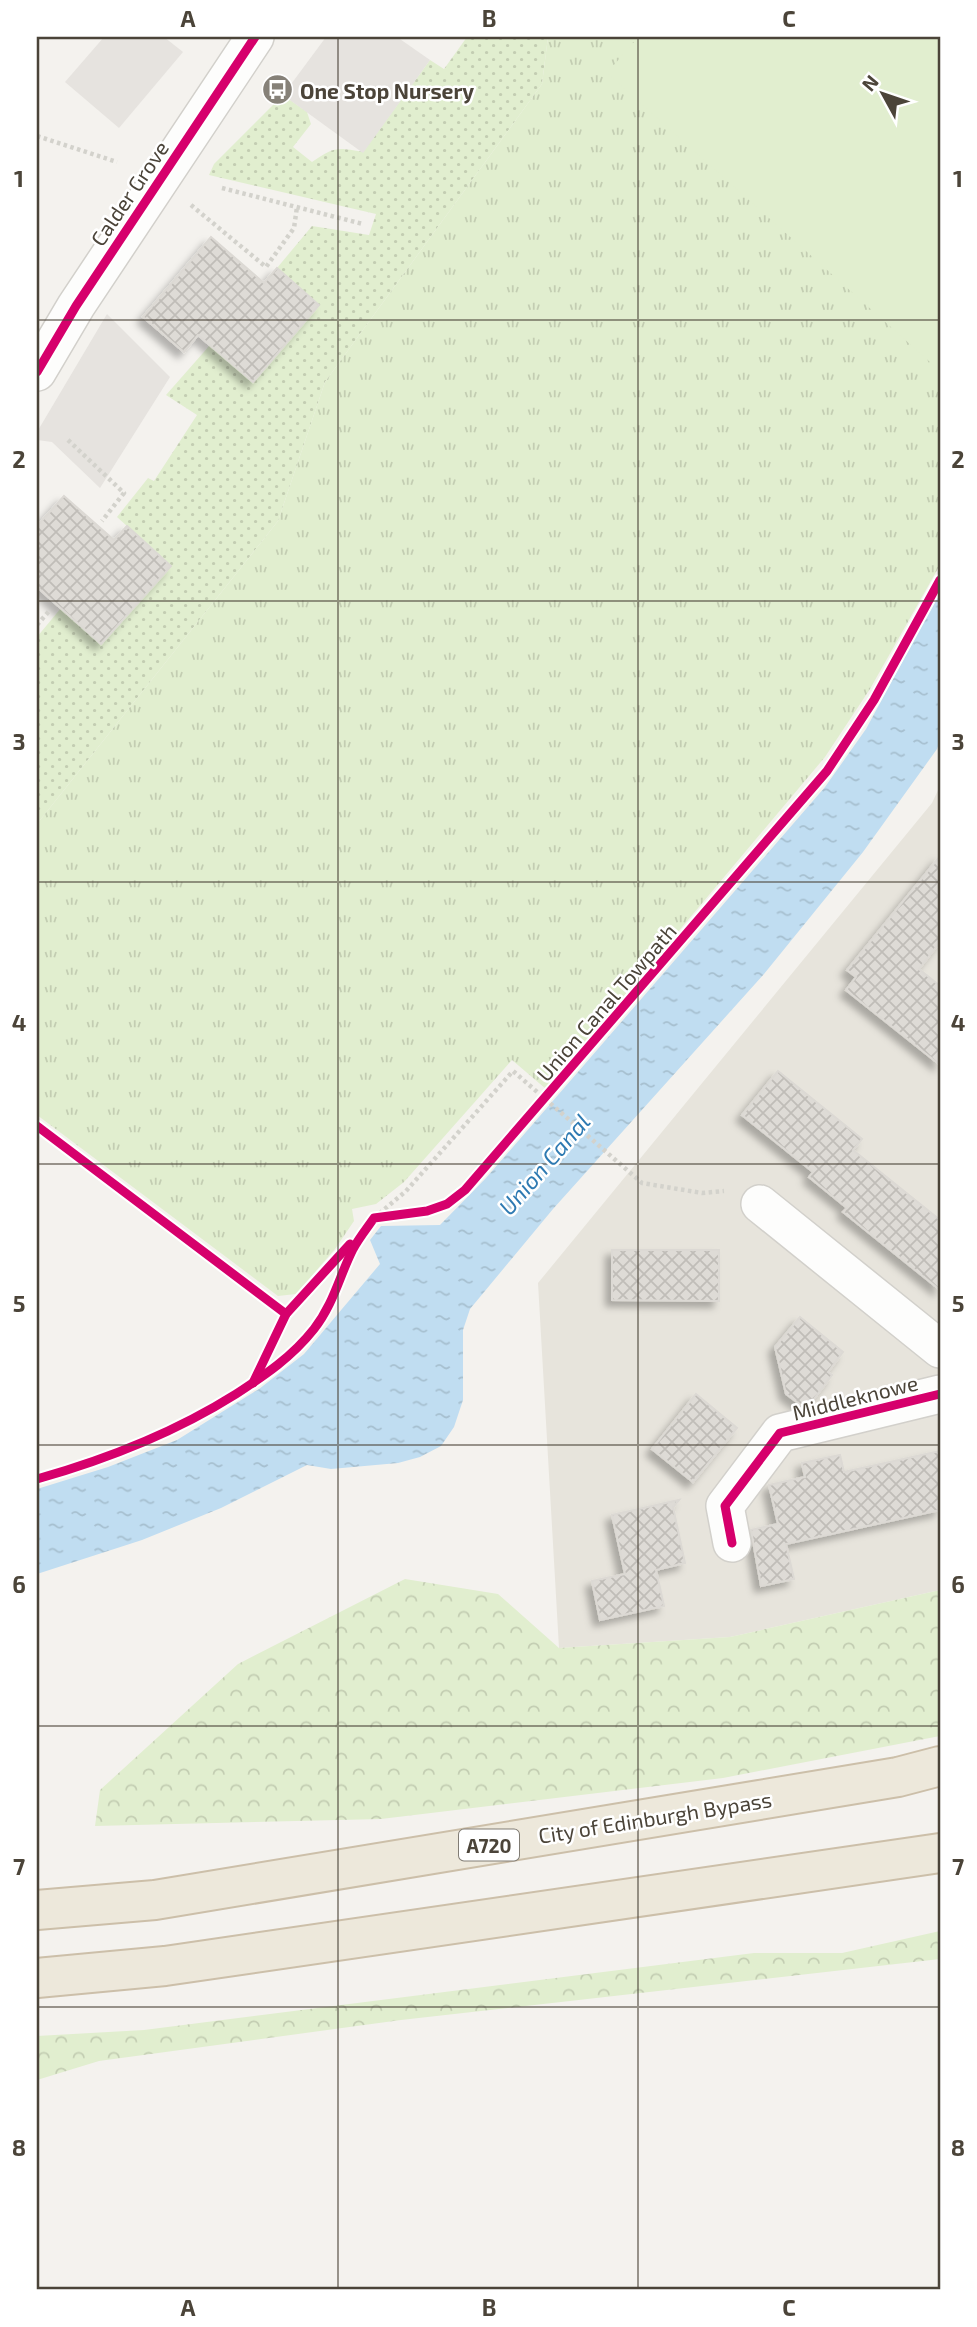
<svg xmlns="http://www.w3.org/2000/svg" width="977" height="2327" font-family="'Exo 2',sans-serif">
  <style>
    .residential { fill: #e7e4dc }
    .grass { fill: url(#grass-dots) }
    .forest { fill: url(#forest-crowns) }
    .park { fill: url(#park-tufts) }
    .pitch { fill: #e1eecf }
    .parking { fill: #e6e3df }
    .water { fill: url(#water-ripples) }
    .building { fill: url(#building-cross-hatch); stroke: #dcd9d4; stroke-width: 2; filter: url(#shadow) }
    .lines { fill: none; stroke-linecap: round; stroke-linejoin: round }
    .street-casing { stroke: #d2d0cb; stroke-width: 40 }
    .highway-casing { stroke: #ccbfa9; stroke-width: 42 }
    .path { stroke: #d3d2cc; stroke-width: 4.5; stroke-dasharray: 3.5 3.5; stroke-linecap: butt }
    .street { stroke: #fdfdfc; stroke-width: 37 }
    .highway { stroke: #ede8db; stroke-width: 38 }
    .cycleway-casing { stroke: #fff; stroke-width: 13 }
    .cycleway { stroke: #d6006c; stroke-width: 9 }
    .grid { fill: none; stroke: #4b4439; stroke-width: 2; stroke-opacity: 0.55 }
    .labels { text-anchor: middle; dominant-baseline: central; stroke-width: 5; stroke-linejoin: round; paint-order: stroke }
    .shield { fill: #fff; stroke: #817c74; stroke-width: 2 }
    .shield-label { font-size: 19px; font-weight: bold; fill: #4b4439 }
    .poi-label { font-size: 21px; font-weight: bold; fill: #4b4439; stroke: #fff; text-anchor: start }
    .street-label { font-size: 21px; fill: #4b4439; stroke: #fff }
    .water-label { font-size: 23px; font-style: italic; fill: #2e7ab2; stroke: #fff }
    .neatline { fill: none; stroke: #4b4439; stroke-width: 2.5 }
    .grid-label { font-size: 23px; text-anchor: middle; font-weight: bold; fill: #4b4439 }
  </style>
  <defs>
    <pattern id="grass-dots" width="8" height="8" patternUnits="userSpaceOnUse" patternTransform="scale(1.75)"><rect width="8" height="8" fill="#e1eecf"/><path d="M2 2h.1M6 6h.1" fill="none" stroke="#c3cdb2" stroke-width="1.8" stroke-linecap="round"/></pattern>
    <pattern id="forest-crowns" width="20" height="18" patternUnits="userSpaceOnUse" patternTransform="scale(1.75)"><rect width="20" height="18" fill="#e1eecf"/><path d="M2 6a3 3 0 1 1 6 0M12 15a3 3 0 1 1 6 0" fill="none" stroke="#c3cdb2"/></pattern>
    <pattern id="park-tufts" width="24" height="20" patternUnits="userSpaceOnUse" patternTransform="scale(1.75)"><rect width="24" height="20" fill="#e1eecf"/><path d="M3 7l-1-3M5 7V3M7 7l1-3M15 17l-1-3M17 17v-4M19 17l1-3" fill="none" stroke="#c3cdb2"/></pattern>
    <pattern id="water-ripples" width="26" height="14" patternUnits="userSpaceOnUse" patternTransform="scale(1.75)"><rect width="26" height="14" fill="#c0ddf1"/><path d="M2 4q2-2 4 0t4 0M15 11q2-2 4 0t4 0" fill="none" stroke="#a6bfcf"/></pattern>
    <pattern id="building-cross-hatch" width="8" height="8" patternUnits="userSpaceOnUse" patternTransform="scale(1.75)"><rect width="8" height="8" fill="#dedbd6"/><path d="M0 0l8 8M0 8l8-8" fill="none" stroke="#c0bdb8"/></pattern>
    <filter id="shadow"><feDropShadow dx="-6" dy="6" stdDeviation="3.5" flood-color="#0004"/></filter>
  </defs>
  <rect width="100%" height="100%" fill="#f4f2ee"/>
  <!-- residential -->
  <polygon class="residential" points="940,786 940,1590 730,1637 559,1648 538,1283 932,803"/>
  <!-- grass -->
  <path class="grass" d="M467,37H548L542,84L325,382L278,521L37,824V637L61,608L171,566L117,517L148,478L154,481L197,415L166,395L210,345L253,382L319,305L277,268L312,226L369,235L376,214L209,175L214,164L283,95L307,112L311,124L293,147L312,162C334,147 336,147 363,152L430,60L444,69Z"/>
  <!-- forest -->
  <g class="forest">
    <polygon points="405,1579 498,1594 559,1648 730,1637 940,1590 940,1736 723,1778 381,1819 95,1826 100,1790 238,1664"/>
    <polygon points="940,1931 940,1959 401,2020 99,2061 37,2080 37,2036 144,2030 754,1953 842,1953"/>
  </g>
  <!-- park -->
  <polygon class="park" points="548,37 940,37 940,565 870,689 825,757 546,1089 512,1060 404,1182 376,1204 352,1209 354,1221 335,1249 296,1294 278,1296 37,1115 37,824 278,521 325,382 542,84"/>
  <!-- pitch -->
  <polygon class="pitch" points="628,37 940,37 940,371 607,73 634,42"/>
  <!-- parking -->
  <g class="parking">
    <polygon points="104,37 164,37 183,52 119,128 65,82"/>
    <polygon points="326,37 397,37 430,60 363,153 283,95"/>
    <polygon points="107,314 170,377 100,488 52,442 37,440 37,432"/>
  </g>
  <!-- water -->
  <polygon class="water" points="940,592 940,741 937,749 863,852 764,974 553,1209 470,1309 463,1330 463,1400 454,1427 441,1446 420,1457 398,1463 331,1469 307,1465 221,1508 142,1540 37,1574 37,1489 108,1467 177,1440 259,1389 304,1354 380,1264 370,1240 381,1226 440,1225 486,1178 825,787 866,729"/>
  <!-- building -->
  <g class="building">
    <polygon points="211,237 264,283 277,268 319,305 253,382 198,335 184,352 143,317"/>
    <polygon points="64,496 114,540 127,526 171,566 101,644 37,587 37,526"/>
    <polygon points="940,856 940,942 919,969 940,986 940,1065 846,990 856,977 847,970"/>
    <polygon points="778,1071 862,1139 853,1150 940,1220 940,1290 843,1212 847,1208 809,1177 813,1172 742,1115"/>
    <polygon points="612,1250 719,1250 719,1301 612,1300"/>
    <polygon points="800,1317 843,1352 828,1372 832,1375 810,1404 802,1406 786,1394 775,1347"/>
    <polygon points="696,1394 737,1428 693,1482 652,1449"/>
    <polygon points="940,1451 940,1510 786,1544 794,1579 761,1586 751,1530 778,1524 769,1485 805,1477 802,1463 840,1455 844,1472"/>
    <polygon points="679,1500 673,1507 685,1563 656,1570 664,1606 600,1620 592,1581 625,1574 612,1515"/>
  </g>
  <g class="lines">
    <defs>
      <g id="street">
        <polyline points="37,372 76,306 255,37"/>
        <polyline points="760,1204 940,1349"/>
        <polyline points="732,1543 725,1506 780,1433 940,1394"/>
      </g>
      <g id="highway">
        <polyline points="37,1910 155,1900 898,1777 940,1766"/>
        <polyline points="37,1978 165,1966 940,1853"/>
      </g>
    </defs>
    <!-- street casing -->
    <use href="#street" class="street-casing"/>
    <!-- highway casing -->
    <use href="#highway" class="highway-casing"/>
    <!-- path -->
    <g class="path">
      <polyline points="37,136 117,162"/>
      <polyline points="222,188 363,224"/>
      <polyline points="191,205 266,267 294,228 297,207"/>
      <polyline points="68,440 124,493 102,521"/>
      <polyline points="37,625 50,610"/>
      <polyline points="37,1126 286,1314"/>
      <polyline points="374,1218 406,1191 513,1071 642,1183 702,1193 724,1191"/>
    </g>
    <!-- street -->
    <use href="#street" class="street"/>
    <!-- highway -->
    <use href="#highway" class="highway"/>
    <defs>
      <g id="cycleway">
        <polyline points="37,372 76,306 255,37"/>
        <polyline points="37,1126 286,1314"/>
        <polyline points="253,1383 286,1314 350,1244"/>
        <path d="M37,1479C108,1459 174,1433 236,1394C265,1375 292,1357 314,1329C334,1303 339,1277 353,1249C359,1238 367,1228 374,1218L427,1211L447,1204L465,1190L827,771L874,700L940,580"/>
        <polyline points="732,1543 725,1506 780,1433 940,1394"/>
      </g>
    </defs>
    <!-- cycleway casing -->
    <use href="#cycleway" class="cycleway-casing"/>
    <!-- cycleway -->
    <use href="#cycleway" class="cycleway"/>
  </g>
  <!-- grid -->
  <path class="grid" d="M338,37V2290M638,37V2290M37,320H940M37,601H940M37,882H940M37,1164H940M37,1445H940M37,1726H940M37,2007H940"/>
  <!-- icons -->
  <defs>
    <symbol id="bus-disc" viewBox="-11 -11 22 22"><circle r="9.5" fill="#868178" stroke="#fff"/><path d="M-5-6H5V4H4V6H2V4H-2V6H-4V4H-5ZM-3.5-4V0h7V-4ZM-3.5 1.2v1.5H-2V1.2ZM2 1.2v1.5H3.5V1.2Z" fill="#fff"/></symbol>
  </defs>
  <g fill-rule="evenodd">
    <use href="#bus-disc" x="260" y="72" width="35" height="35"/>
  </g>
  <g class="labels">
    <!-- shield labels -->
    <rect class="shield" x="459" y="1829.5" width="60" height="31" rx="5"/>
    <g class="shield-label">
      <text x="489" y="1845">A720</text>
    </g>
    <!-- poi labels -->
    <g class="poi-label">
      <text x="300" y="90">One Stop Nursery</text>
    </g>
    <!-- street labels -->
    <g class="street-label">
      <text transform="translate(129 193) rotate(-56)">Calder Grove</text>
      <text transform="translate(606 1002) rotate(-49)">Union Canal Towpath</text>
      <text transform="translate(855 1397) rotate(-14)">Middleknowe</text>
      <text transform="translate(655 1817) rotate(-9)">City of Edinburgh Bypass</text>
    </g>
    <!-- water labels -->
    <g class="water-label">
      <text transform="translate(544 1164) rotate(-49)">Union Canal</text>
    </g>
  </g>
  <!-- border -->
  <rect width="977" height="2327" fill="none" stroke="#ffffff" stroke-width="77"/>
  <!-- north arrow -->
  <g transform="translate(883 94) rotate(310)" stroke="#ffffff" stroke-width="5" paint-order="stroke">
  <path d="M0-5L12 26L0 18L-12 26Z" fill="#4b4439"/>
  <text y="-10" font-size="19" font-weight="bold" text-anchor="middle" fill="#4b4439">N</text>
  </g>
  <rect x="38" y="38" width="901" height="2250" class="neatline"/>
  <g class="grid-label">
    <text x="188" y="27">A</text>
    <text x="489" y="27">B</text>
    <text x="789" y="27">C</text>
    <text x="19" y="187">1</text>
    <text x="958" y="187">1</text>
    <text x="19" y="468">2</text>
    <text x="958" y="468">2</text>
    <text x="19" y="750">3</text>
    <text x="958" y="750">3</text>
    <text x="19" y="1031">4</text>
    <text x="958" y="1031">4</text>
    <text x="19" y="1312">5</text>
    <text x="958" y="1312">5</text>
    <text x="19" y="1593">6</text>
    <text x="958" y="1593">6</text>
    <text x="19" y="1875">7</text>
    <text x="958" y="1875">7</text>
    <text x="19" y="2156">8</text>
    <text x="958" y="2156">8</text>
    <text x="188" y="2316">A</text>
    <text x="489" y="2316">B</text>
    <text x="789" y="2316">C</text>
  </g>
</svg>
